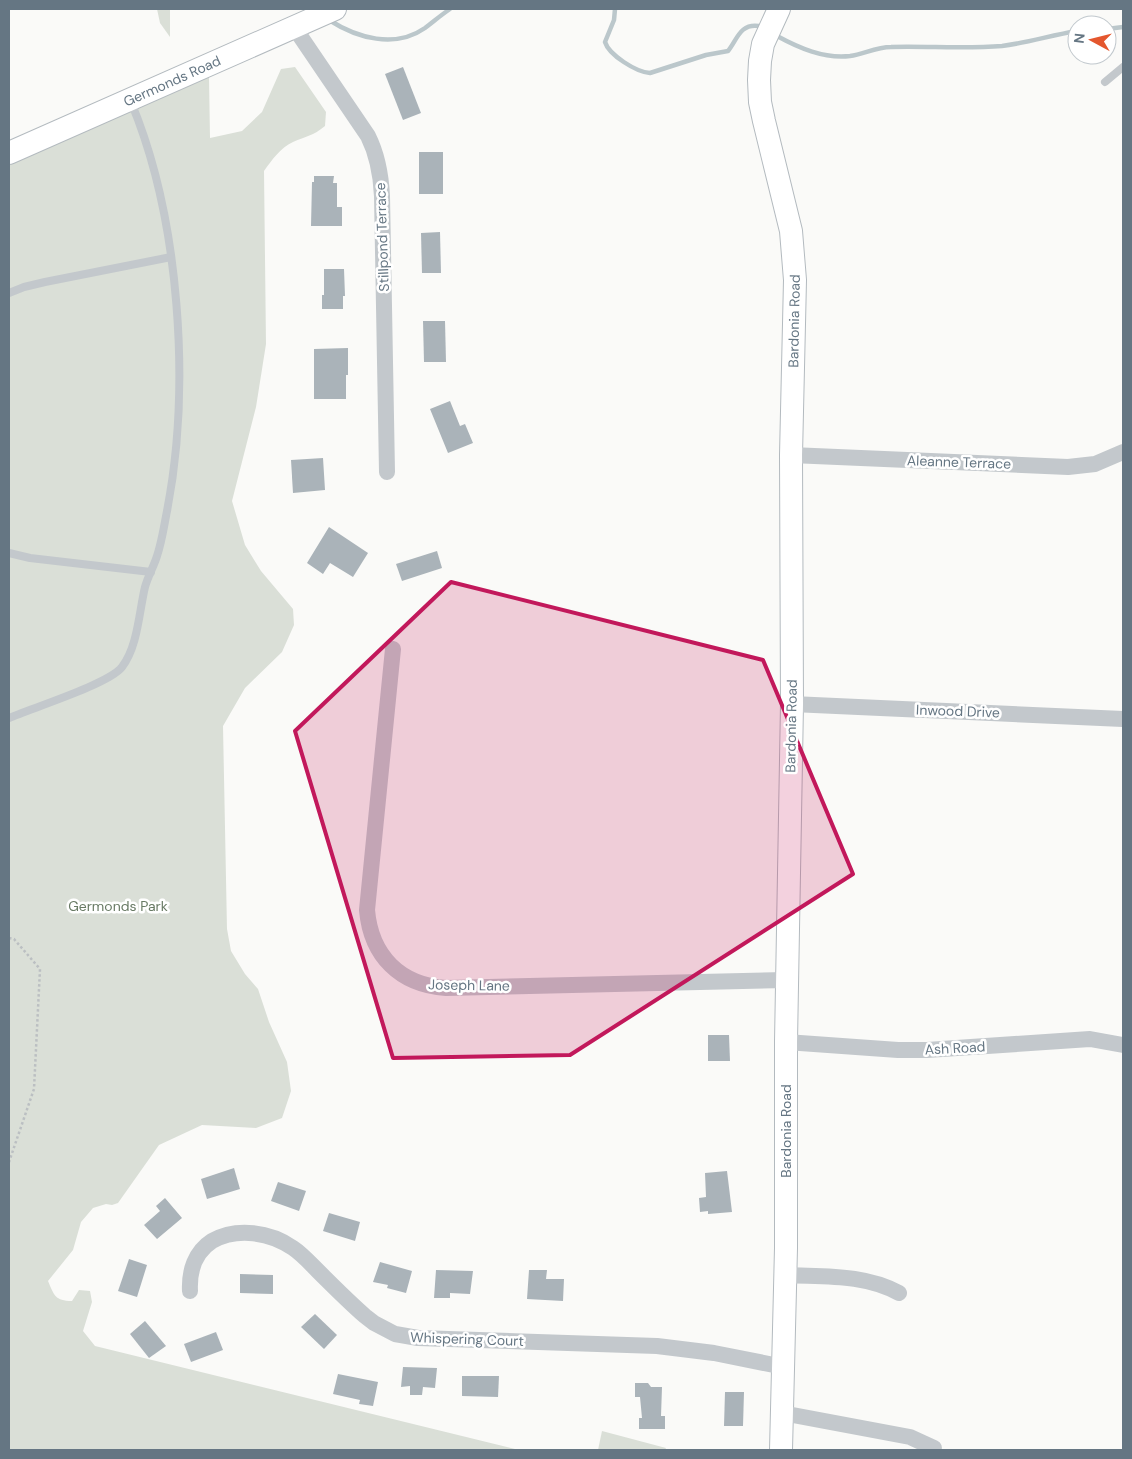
<svg xmlns="http://www.w3.org/2000/svg" width="1132" height="1459" font-family="'DM Sans',sans-serif">
  <style>
    .green { fill: #dadfd7 }
    .lines { fill: none; stroke-linecap: round; stroke-linejoin: round }
    .stream { stroke: #bbc7cb; stroke-width: 4.5 }
    .building { fill: #aab3b9 }
    .secondary-casing { stroke: #b3babf; stroke-width: 24 }
    .path { stroke: #bbbfc2; stroke-width: 2.5; stroke-dasharray: 2.5 2.5; stroke-linecap: butt }
    .lane { stroke: #c3c8cc; stroke-width: 8 }
    .street { stroke: #c3c8cc; stroke-width: 16 }
    .secondary { stroke: #fff; stroke-width: 22 }
    .marked { fill: #c2185b; fill-opacity: 0.2; stroke: #c2185b; stroke-width: 4; stroke-linejoin: round }
    .labels { text-anchor: middle; dominant-baseline: central; stroke-width: 5; stroke-linejoin: round; paint-order: stroke }
    .street-label { font-size: 14px; fill: #657683; stroke: #fff }
    .park-label { font-size: 14px; fill: #687a64; stroke: #fff }
  </style>
  <rect width="100%" height="100%" fill="#fafaf8"/>
  <!-- green -->
  <g class="green">
    <polygon points="157,9 170,9 170,37 160,23"/>
    <path d="M295,67L326,112L325,126C313,136 306,136 293,142C280,148 272,160 264,171L266,344L256,407L232,501L245,545L261,571L293,609L294,625L282,652L245,688L223,726L227,929L231,951L245,974L258,989L269,1022L287,1062L291,1091L282,1118L256,1128L202,1125L159,1145L118,1203L112,1205L106,1204L93,1208L81,1222L73,1250L48,1281C54,1295 55,1301 72,1301L79,1290L90,1291L92,1302L83,1331L95,1346L519,1450H9V165L209,77L210,138L242,131L262,112L281,69Z"/>
    <polygon points="602,1431 666,1448 665,1450 598,1450"/>
  </g>
  <g class="lines">
    <!-- stream -->
    <g class="stream">
      <path d="M615,9L614,20L605,42C609,55 636,72 650,73L706,55L728,51C737,40 740,23 759,26"/>
      <path d="M329,20C357,38 395,49 425,28C433,22 441,15 450,9"/>
      <polyline points="1107,29 1123,27"/>
      <path d="M777,36C799,48 824,59 850,56C864,54 876,47 891,47C928,46 965,49 1002,46C1027,43 1052,35 1077,31"/>
    </g>
  </g>
  <!-- building -->
  <g class="building">
    <polygon points="403,67 421,113 403,120 385,74"/>
    <rect x="419" y="152" width="24" height="42"/>
    <polygon points="314,176 334,176 333,183 337,183 337,207 342,207 342,226 311,226 312,182 314,182"/>
    <polygon points="440,232 441,273 422,273 421,233"/>
    <polygon points="324,269 344,269 345,296 343,296 343,309 322,309 322,295 324,295"/>
    <polygon points="423,321 445,321 446,362 424,362"/>
    <polygon points="348,348 348,375 346,375 346,399 314,399 314,349"/>
    <polygon points="450,401 460,426 465,424 473,443 448,453 430,409"/>
    <polygon points="323,458 325,490 293,493 291,460"/>
    <polygon points="329,527 368,553 353,577 330,563 323,574 307,563"/>
    <polygon points="437,551 442,568 402,581 396,564"/>
    <polygon points="708,1035 729,1035 730,1061 708,1061"/>
    <polygon points="234,1168 240,1189 207,1199 201,1179"/>
    <polygon points="727,1171 732,1212 708,1214 708,1211 700,1212 699,1198 706,1197 705,1173"/>
    <polygon points="278,1182 306,1191 299,1211 271,1201"/>
    <polygon points="165,1198 182,1218 157,1239 144,1225 160,1211 156,1206"/>
    <polygon points="329,1213 360,1222 355,1241 323,1231"/>
    <polygon points="129,1259 147,1265 137,1297 118,1291"/>
    <polygon points="380,1262 412,1271 406,1293 387,1288 388,1285 373,1282"/>
    <polygon points="436,1270 473,1271 470,1294 450,1293 450,1298 434,1298"/>
    <polygon points="529,1270 547,1270 546,1279 564,1279 563,1301 527,1299"/>
    <polygon points="240,1274 273,1275 273,1294 240,1293"/>
    <polygon points="315,1314 337,1335 324,1349 301,1327"/>
    <polygon points="145,1321 166,1346 149,1358 130,1334"/>
    <polygon points="216,1332 223,1350 191,1362 184,1344"/>
    <polygon points="403,1367 437,1368 435,1388 423,1387 422,1395 410,1395 410,1386 401,1387"/>
    <polygon points="338,1374 378,1382 373,1406 359,1404 360,1400 333,1394"/>
    <polygon points="462,1376 499,1376 498,1397 462,1396"/>
    <polygon points="635,1383 648,1383 651,1387 662,1387 661,1416 665,1416 665,1429 639,1429 639,1418 642,1418 640,1397 635,1397"/>
    <polygon points="725,1392 744,1392 743,1426 724,1426"/>
  </g>
  <g class="lines">
    <defs>
      <g id="secondary">
        <polyline points="779,9 763,44 760,61 759,80 760,102 764,121 791,231 795,280 791,455 792,704 786,1042 786,1248 781,1450"/>
        <polyline points="9,153 335,9"/>
      </g>
    </defs>
    <!-- secondary casing -->
    <use href="#secondary" class="secondary-casing"/>
    <!-- path -->
    <polyline class="path" points="9,938 14,939 40,969 34,1089 9,1162"/>
    <!-- lane -->
    <g class="lane">
      <polyline points="1105,82 1123,67"/>
      <polyline points="9,293 24,287 45,282 171,257"/>
      <polyline points="9,553 30,558 151,572"/>
      <path d="M9,718C32,708 109,684 122,667C138,646 139,612 145,587C148,576 154,566 157,556C162,541 164,526 167,511C191,387 180,219 131,102"/>
    </g>
    <!-- street -->
    <g class="street">
      <path d="M294,27L368,136C378,156 381,175 382,196L387,472"/>
      <polyline points="791,455 1068,467 1095,464 1123,452"/>
      <path d="M393,649L367,910C371,956 400,985 446,988L786,980"/>
      <polyline points="792,704 1123,719"/>
      <polyline points="786,1042 898,1050 927,1050 1090,1039 1123,1045"/>
      <path d="M786,1275C825,1277 864,1274 899,1293"/>
      <path d="M190,1291C189,1271 195,1252 212,1241C237,1227 270,1232 293,1248C302,1254 310,1263 318,1271C333,1286 349,1302 365,1316L374,1323L395,1334L418,1338L657,1346L714,1353L784,1367"/>
      <polyline points="782,1413 910,1437 934,1448"/>
    </g>
    <!-- secondary -->
    <use href="#secondary" class="secondary"/>
  </g>
  <!-- marked area -->
  <path class="marked" d="M451,582L763,660L853,874L570,1055L393,1058L295,731Z"/>
  <g class="labels">
    <!-- street labels -->
    <g class="street-label">
      <text transform="translate(172 81) rotate(-24)">Germonds Road</text>
      <text transform="translate(382 237) rotate(-92)">Stillpond Terrace</text>
      <text transform="translate(794 321) rotate(-89)">Bardonia Road</text>
      <text transform="translate(959 462) rotate(2)">Aleanne Terrace</text>
      <text transform="translate(958 711) rotate(2)">Inwood Drive</text>
      <text transform="translate(791 726) rotate(-89)">Bardonia Road</text>
      <text transform="translate(469 985) rotate(1)">Joseph Lane</text>
      <text transform="translate(955 1048) rotate(-3)">Ash Road</text>
      <text transform="translate(786 1131) rotate(-90)">Bardonia Road</text>
      <text transform="translate(467 1339) rotate(2)">Whispering Court</text>
    </g>
    <!-- park labels -->
    <g class="park-label">
      <text x="118" y="906">Germonds Park</text>
    </g>
  </g>
  <!-- border -->
  <rect width="1132" height="1459" fill="none" stroke="#657683" stroke-width="20"/>
  <!-- north arrow -->
  <g transform="translate(1092 40) rotate(277)"><circle r="24" fill="#ffffff" stroke="#c1c8cd"/>
  <path d="M0-4L9 19L0 12L-9 19Z" fill="#e4572e"/>
  <text y="-8" font-size="14" font-weight="bold" text-anchor="middle" fill="#657683">N</text>
  </g>
</svg>
